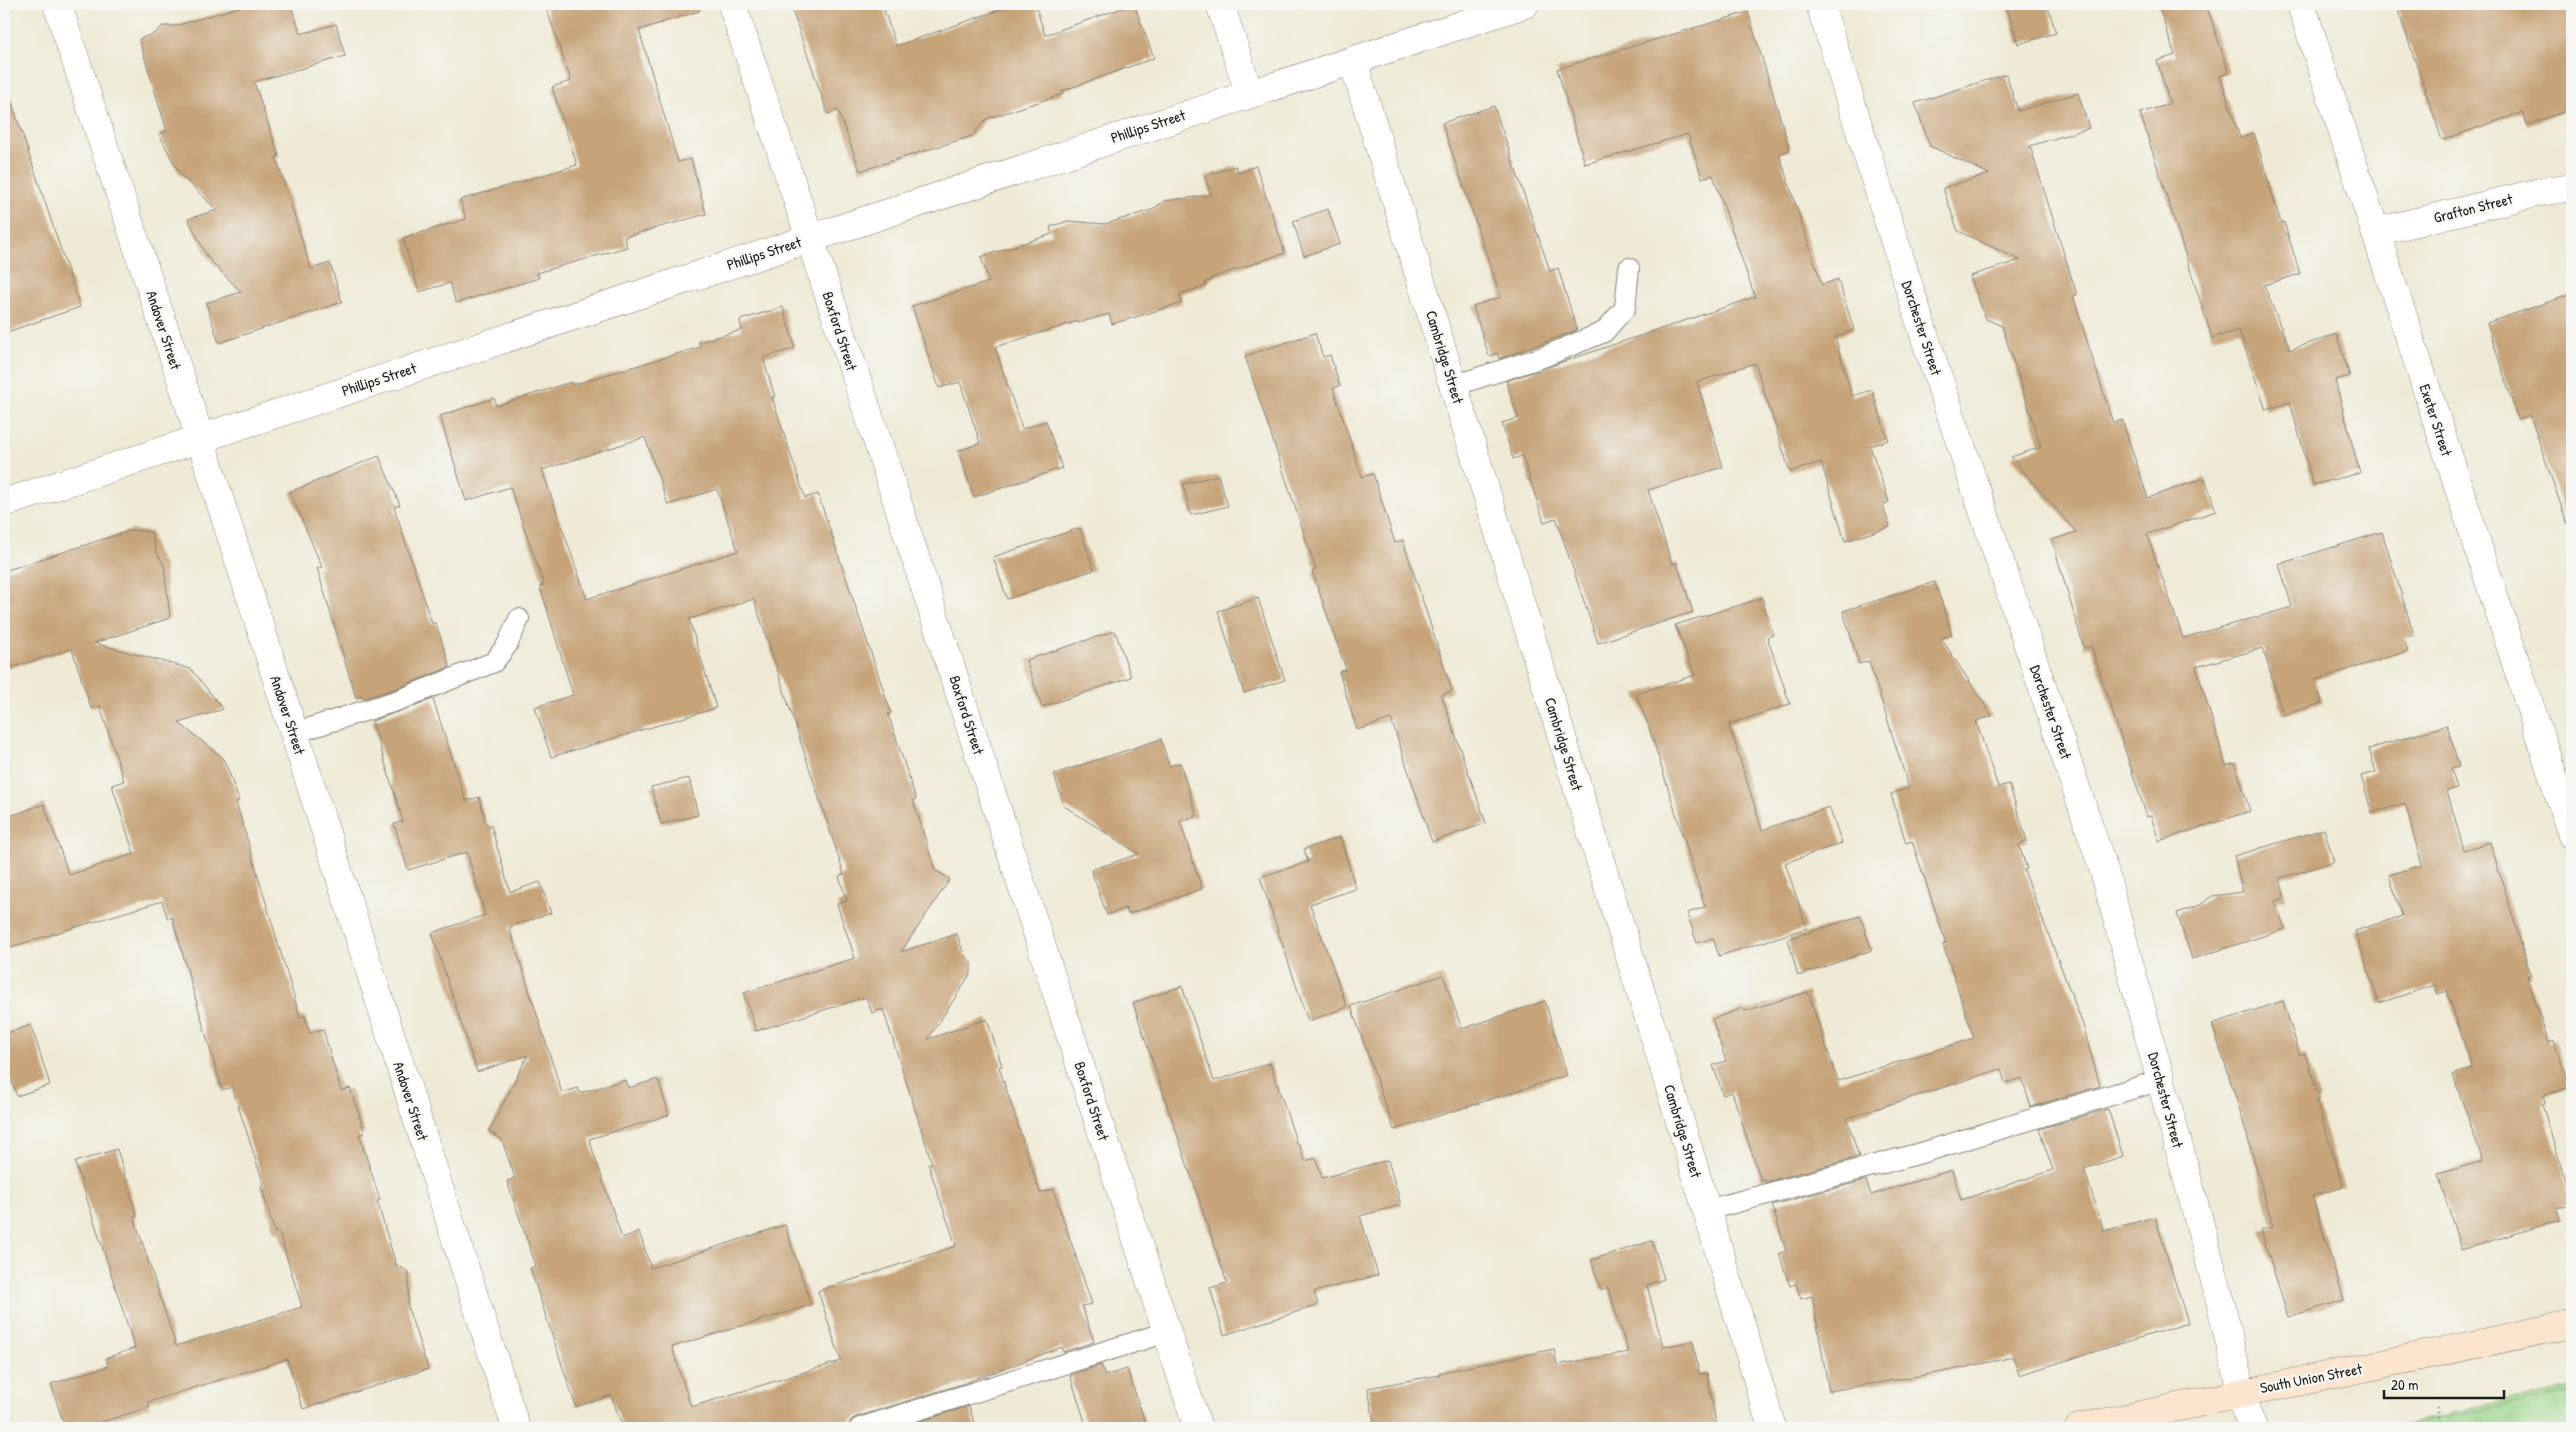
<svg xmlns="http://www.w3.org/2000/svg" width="2576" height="1432" font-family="'Patrick Hand',sans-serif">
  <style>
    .green { fill: #9ad487; stroke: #5b7852 }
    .park { fill: url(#park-tufts); stroke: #5b7852 }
    .building { fill: #c6a378; fill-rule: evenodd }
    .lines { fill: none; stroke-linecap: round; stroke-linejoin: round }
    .lane-casing { stroke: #858378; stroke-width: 22 }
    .street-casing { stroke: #858378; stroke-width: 29 }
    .secondary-casing { stroke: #858378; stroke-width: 29 }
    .path { stroke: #858378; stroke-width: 3; stroke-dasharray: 1 4; stroke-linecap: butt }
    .lane { stroke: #fff; stroke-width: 20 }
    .street { stroke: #fff; stroke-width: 28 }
    .secondary { stroke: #fce5cf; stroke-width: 28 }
    .labels { text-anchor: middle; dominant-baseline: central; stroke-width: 4.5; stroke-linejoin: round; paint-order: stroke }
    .street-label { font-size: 15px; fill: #1c1c1c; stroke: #f6f6f2 }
  </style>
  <defs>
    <pattern id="park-tufts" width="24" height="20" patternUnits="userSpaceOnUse" patternTransform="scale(1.25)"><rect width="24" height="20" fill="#9ad487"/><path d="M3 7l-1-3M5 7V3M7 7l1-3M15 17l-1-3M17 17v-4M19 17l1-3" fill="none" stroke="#84b574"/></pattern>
  </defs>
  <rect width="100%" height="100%" fill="#f6f6f2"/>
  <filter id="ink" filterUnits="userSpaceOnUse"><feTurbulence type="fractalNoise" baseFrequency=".02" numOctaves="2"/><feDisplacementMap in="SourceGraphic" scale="10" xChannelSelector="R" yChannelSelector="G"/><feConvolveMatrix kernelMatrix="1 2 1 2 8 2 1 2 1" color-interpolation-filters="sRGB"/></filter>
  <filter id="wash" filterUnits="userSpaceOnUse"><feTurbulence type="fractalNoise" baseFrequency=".0096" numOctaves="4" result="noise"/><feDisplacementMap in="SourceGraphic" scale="20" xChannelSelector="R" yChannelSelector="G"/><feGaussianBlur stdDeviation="1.12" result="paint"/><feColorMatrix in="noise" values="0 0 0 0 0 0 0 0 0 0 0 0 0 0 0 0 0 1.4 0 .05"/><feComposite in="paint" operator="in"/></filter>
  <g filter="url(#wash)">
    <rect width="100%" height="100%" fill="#eeead5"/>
    <!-- green -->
    <polygon class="green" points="2572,1388 2572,1428 2450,1428 2449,1415 2453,1411"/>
    <!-- park -->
    <polygon class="park" points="2572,1393 2572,1428 2386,1428"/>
    <g id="blocks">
      <!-- building -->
      <g class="building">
        <polygon points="249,4 290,4 301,34 336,24 345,56 254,82 279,156 276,157 311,269 330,263 342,302 219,343 206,303 241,292 208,258 188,219 217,210 179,173 159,134 167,131 139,39 156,33 162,26 175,26"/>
        <polygon points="545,4 698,4 699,11 639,30 678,162 691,159 706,214 624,237 627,247 537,273 539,278 456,303 450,283 419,292 403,238 466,219 460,200 577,165 552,87 571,81"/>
        <polygon points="790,4 882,4 896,46 1016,4 1035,4 1045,35 1134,4 1154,58 1062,91 1063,94 986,119 972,136 860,171 838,110 828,114"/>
        <polygon points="2006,4 2047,4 2056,33 2018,44"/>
        <polygon points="2158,4 2206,4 2229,73 2220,76 2240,138 2254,133 2281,223 2284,222 2300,274 2264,285 2290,350 2336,334 2350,376 2335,380 2360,473 2313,485 2290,402 2266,410 2239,330 2212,338 2140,113 2170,104 2157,61 2175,55"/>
        <polygon points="2396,4 2572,4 2572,109 2527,125 2523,112 2442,140"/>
        <polygon points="1748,12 1790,150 1779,154 1822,285 1838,279 1854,330 1835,337 1852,396 1872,390 1888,440 1870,446 1889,502 1883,505 1890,527 1845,541 1821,462 1790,472 1755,363 1697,382 1723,467 1648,490 1672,564 1677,563 1693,612 1598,643 1556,518 1544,522 1522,456 1513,459 1502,423 1518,418 1506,381 1755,297 1713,175 1702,178 1688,134 1585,164 1557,69"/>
        <polygon points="2006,74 2018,111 2078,93 2089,128 2030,146 2077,295 2073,296 2113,423 2122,420 2148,498 2205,478 2216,511 2147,534 2183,638 2292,607 2279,564 2382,532 2414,635 2404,638 2408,651 2315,680 2322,703 2283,715 2263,648 2196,667 2226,766 2235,763 2250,811 2159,841 2151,816 2147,817 2091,646 2084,648 2052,540 2076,532 2011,457 2041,447 2002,326 1986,319 1970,276 2020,260 1958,231 1943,188 1989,174 1930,146 1915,103"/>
        <polygon points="11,100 80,307 4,333 4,101"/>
        <polygon points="1494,106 1550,271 1558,268 1577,330 1499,359 1497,353 1489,356 1473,306 1501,297 1442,123"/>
        <polygon points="1236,166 1238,173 1256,166 1285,253 1211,278 1212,280 1205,282 1206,286 1180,294 1182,303 1112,324 1109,314 1078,323 1078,321 995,347 1022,429 1046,421 1062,468 974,497 958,451 980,443 960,382 939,388 912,306 989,282 981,257 1052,234 1050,227 1068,221 1105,224 1152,210 1164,201 1211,195 1205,176"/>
        <polygon points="1328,209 1340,244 1304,256 1293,221"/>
        <polygon points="2572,294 2572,522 2567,523 2530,415 2518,419 2487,323"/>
        <path d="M783,307L795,348L763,358L775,397H772L805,498L818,494L891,713L888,714L916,799L913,800L935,870L950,879L901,952L957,934L964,955L971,962V973L928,1039L987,1019L1002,1066L999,1067L1040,1193L1053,1189L1092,1304L1082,1306L1094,1342L1063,1352L1062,1347L962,1384L856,1417L851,1420L848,1428H623L611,1395L576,1407L530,1268L536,1266L507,1181L515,1178L502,1140L489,1131L528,1055L477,1072L432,933L485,915L467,852L408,870L394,824L403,821L372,721L433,699L466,801L479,797L487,826L491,825L510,892L540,882L551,913L509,927L562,1093L578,1088L580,1093L625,1080L628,1088L658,1079L669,1115L589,1139L622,1238L639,1232L651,1268L785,1225L811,1305L672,1347L691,1407L841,1361L818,1291L956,1246L928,1164L932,1163L883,1009L872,1013L866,997L756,1031L744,993L855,958L837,904L847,901L839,876L844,874L754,599L689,619L716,708L551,757L535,707L573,695L540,586L544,585L510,487L466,501L440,416L494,398L496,406L571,382L572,385L700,347L699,342L742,330L740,320ZM645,437L668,505L717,489L738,551L587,599L542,470Z"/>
        <polygon points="1315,333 1323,357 1330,355 1340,386 1333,388 1362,477 1373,474 1395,543 1403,540 1452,691 1442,695 1442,697 1486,823 1432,842 1391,719 1357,730 1339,672 1346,669 1312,571 1316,570 1245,356"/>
        <polygon points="379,456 400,505 394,507 432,624 436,623 450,667 395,689 364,698 363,696 356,698 317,568 322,567 290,492"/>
        <polygon points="1218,475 1228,506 1191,515 1183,484"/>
        <polygon points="1080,528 1094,570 1007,599 993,557"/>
        <polygon points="132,530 151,532 156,551 164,565 170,618 94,643 191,669 223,709 179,723 222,757 229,772 239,801 236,802 300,1017 305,1016 310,1033 323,1029 341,1091 350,1088 365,1133 359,1134 380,1200 377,1201 396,1265 409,1272 408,1308 428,1369 303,1409 287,1359 148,1402 150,1407 82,1428 65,1428 51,1384 108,1366 106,1358 135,1348 75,1162 117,1149 137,1216 134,1217 176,1346 302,1307 279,1232 275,1233 261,1186 264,1185 232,1087 222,1090 172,917 168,919 162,901 4,949 4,818 44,804 69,875 134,854 112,785 124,781 100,706 91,708 72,649 4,670 4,571"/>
        <polygon points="1935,582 1952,635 1941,638 1992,716 1976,721 1998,787 2009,784 2027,841 2019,845 2027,869 2024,870 2083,1025 2100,1086 2031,1107 2022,1078 2005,1083 2001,1069 1847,1118 1859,1157 1766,1182 1765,1180 1761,1181 1732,1092 1723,1095 1713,1065 1726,1061 1712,1019 1744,1008 1745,1011 1808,992 1838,1081 1974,1038 1943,944 1946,943 1912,841 1906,843 1891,794 1909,788 1869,661 1859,664 1843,611"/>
        <polygon points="1258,598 1285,680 1244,693 1218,611"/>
        <polygon points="1762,598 1773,635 1767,637 1790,704 1729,724 1762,830 1829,807 1842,843 1785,863 1807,928 1719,956 1713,938 1697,943 1687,913 1705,907 1649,727 1636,694 1695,675 1675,625"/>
        <polygon points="1115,631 1131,677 1042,707 1026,660"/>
        <polygon points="2447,725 2459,767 2451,769 2457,788 2447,791 2464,850 2490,842 2531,976 2527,977 2549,1043 2554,1041 2570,1087 2543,1096 2545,1103 2542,1104 2572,1203 2557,1208 2560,1220 2461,1250 2438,1174 2483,1161 2453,1075 2472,1068 2447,991 2438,994 2435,985 2379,1003 2355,931 2402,916 2389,875 2422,865 2405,803 2372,813 2361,776 2376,772 2369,749"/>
        <polygon points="1161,739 1169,766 1180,763 1197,816 1180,821 1202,889 1128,914 1126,908 1107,915 1091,870 1139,854 1064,806 1054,774"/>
        <polygon points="689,778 698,815 661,824 651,787"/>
        <polygon points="2324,829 2334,862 2280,878 2285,898 2275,901 2285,929 2192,959 2177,913 2200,905 2212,896 2243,892 2234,856"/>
        <polygon points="1340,837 1356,889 1310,904 1347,1007 1308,1021 1260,877 1308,862 1304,849"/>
        <polygon points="1860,916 1872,950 1798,976 1788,939"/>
        <polygon points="1443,975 1462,1029 1545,1001 1567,1075 1394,1130 1351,1006"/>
        <polygon points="1182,986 1214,1081 1270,1063 1297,1144 1299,1144 1305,1161 1316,1158 1322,1178 1388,1160 1401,1205 1360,1216 1378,1275 1314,1292 1318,1305 1224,1335 1210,1288 1227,1283 1133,1003"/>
        <polygon points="2283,1001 2300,1055 2305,1053 2320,1099 2316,1101 2344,1187 2312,1196 2344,1300 2288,1317 2261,1230 2273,1227 2239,1107 2212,1024"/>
        <polygon points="31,1025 50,1085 17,1096 12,1082 4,1085 4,1034"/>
        <polygon points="2108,1109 2123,1156 2084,1169 2104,1231 2155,1217 2188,1323 2019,1375 2013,1357 1943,1372 1829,1391 1812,1296 1801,1299 1796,1284 1790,1286 1779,1254 1786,1251 1772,1205 1866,1180 1871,1195 1952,1170 1961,1200 2053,1170 2039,1129"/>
        <polygon points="1652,1241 1664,1279 1647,1285 1663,1347 1693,1341 1699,1374 1707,1373 1717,1428 1375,1428 1368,1388 1439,1375 1439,1373 1554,1349 1557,1365 1628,1352 1608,1287 1601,1290 1591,1260"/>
        <polygon points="1101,1365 1105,1376 1127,1369 1147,1428 1087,1428 1070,1375"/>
        <polygon points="969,1406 976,1428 899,1428"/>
      </g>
    </g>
  </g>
  <g filter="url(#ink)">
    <use href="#blocks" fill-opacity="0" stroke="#858378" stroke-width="1"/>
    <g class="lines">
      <defs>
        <g id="lane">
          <polyline points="1453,386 1543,357 1604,332 1625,308 1629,268"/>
          <polyline points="294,733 399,700 494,662 507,645 519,619"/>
          <polyline points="1707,1210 1921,1153 2161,1080"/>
          <polyline points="860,1428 1167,1332"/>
        </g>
        <g id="street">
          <polyline points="57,4 181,379 516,1428"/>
          <polyline points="732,4 881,452 1198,1428"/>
          <polyline points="1220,4 1249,92"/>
          <polyline points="1820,4 1927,344 2105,874 2218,1292 2245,1409 2253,1428"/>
          <polyline points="2301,4 2572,835"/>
          <polyline points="1353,61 1658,1048 1772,1428"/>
          <polyline points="2375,232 2540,192 2572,187"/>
          <polyline points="4,503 1525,4"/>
        </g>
        <polyline id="secondary" points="2079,1428 2572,1324"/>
      </defs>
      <!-- lane casing -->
      <use href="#lane" class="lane-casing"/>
      <!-- street casing -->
      <use href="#street" class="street-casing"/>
      <!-- secondary casing -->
      <use href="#secondary" class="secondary-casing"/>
      <!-- path -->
      <polyline class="path" points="2437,1406 2441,1428"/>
      <!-- lane -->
      <use href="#lane" class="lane"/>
      <!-- street -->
      <use href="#street" class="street"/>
      <!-- secondary -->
      <use href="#secondary" class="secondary"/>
    </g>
  </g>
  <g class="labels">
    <!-- street labels -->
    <g class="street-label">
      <text transform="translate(1148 126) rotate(-18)">Phillips Street</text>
      <text transform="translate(2473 208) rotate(-14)">Grafton Street</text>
      <text transform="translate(764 253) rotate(-18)">Phillips Street</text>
      <text transform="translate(1922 328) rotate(72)">Dorchester Street</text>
      <text transform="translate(164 330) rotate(72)">Andover Street</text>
      <text transform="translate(840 331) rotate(72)">Boxford Street</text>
      <text transform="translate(1445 357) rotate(73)">Cambridge Street</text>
      <text transform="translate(379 379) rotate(-18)">Phillips Street</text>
      <text transform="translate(2436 420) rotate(72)">Exeter Street</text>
      <text transform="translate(2051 712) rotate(71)">Dorchester Street</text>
      <text transform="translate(288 715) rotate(72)">Andover Street</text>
      <text transform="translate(967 715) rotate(72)">Boxford Street</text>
      <text transform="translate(1564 744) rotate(73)">Cambridge Street</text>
      <text transform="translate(2166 1100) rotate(75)">Dorchester Street</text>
      <text transform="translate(411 1101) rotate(72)">Andover Street</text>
      <text transform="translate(1092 1101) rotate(72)">Boxford Street</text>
      <text transform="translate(1683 1131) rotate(73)">Cambridge Street</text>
      <text transform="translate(2311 1378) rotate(-11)">South Union Street</text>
    </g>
  </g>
  <!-- margin -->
  <rect width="2576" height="1432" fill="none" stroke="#f6f6f2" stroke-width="20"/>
  <!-- scale -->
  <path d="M2384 1390v8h120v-8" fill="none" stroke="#1c1c1c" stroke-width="2.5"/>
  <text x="2391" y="1390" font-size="15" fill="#1c1c1c" stroke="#f6f6f2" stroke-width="4" paint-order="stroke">20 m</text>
</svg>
